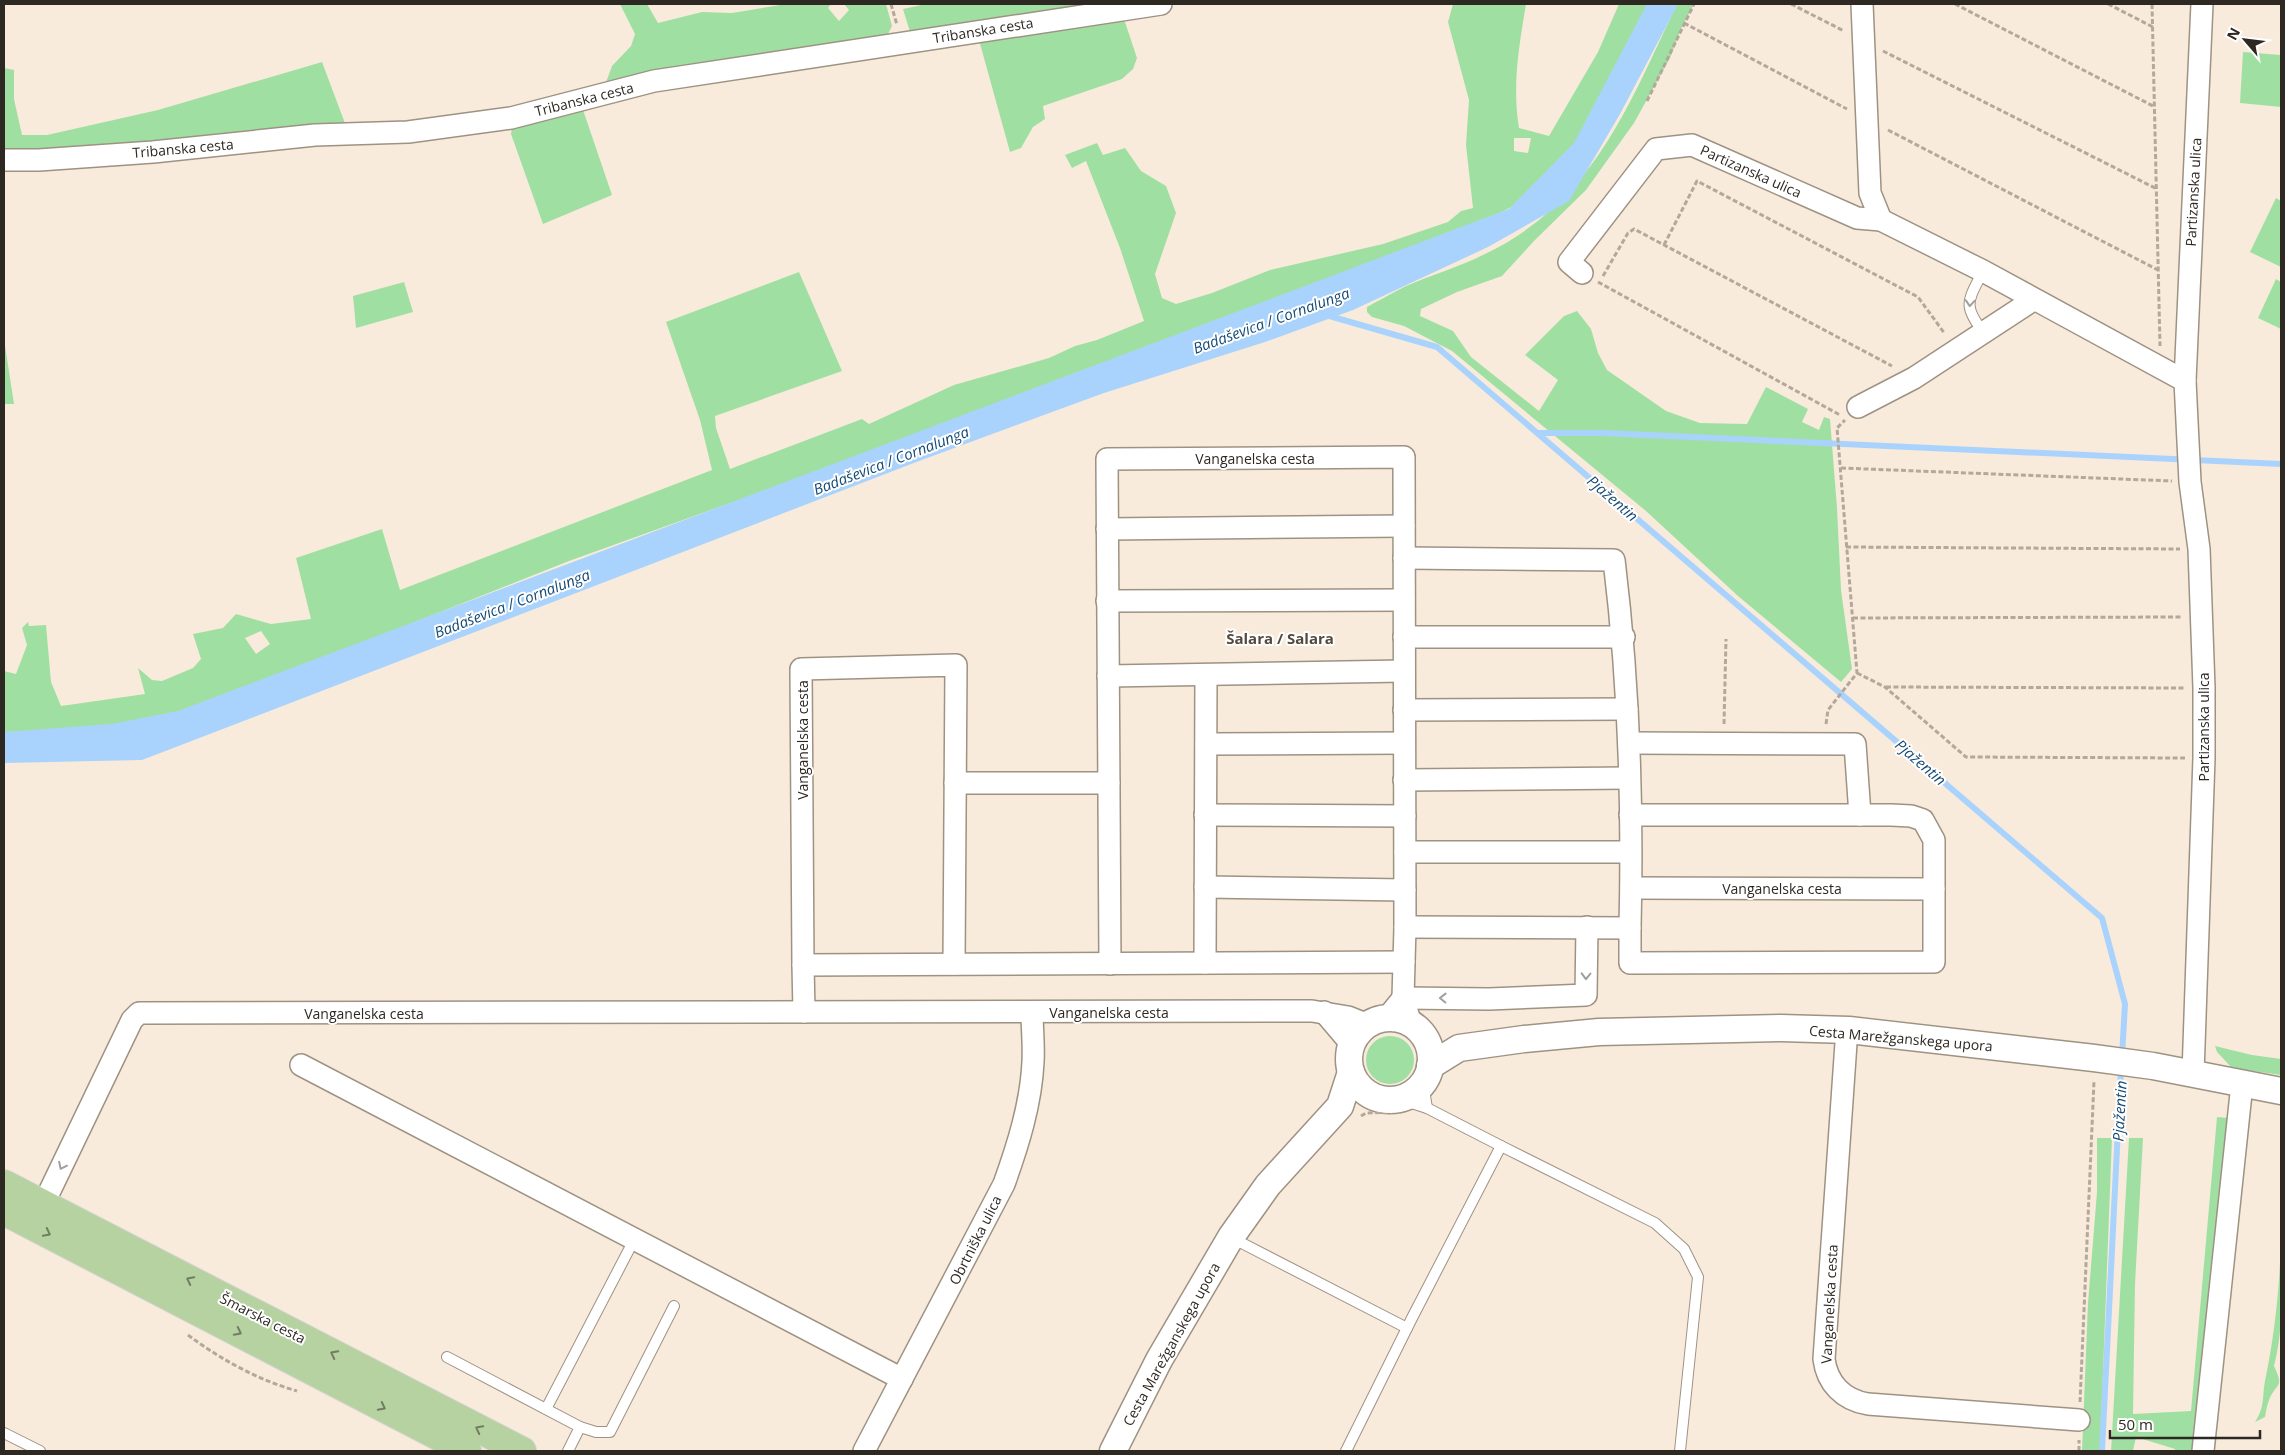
<svg xmlns="http://www.w3.org/2000/svg" width="2285" height="1455" font-family="'Open Sans',sans-serif">
  <style>
    .green { fill: #9fe0a2; fill-rule: evenodd }
    .water { fill: #a9d3fc }
    .lines { fill: none; stroke-linecap: round; stroke-linejoin: round }
    .stream { stroke: #a9d3fc; stroke-width: 6 }
    .service-casing { stroke: #9e9283; stroke-width: 12 }
    .minor-casing { stroke: #9e9283; stroke-width: 24 }
    .tertiary-casing { stroke: #9e9283; stroke-width: 29 }
    .primary-casing { stroke: #d5d4d3; stroke-width: 30 }
    .path { stroke: #b3a89b; stroke-width: 3; stroke-dasharray: 5 2.5; stroke-linecap: butt }
    .service { stroke: #fff; stroke-width: 10 }
    .minor { stroke: #fff; stroke-width: 21 }
    .tertiary { stroke: #fff; stroke-width: 26 }
    .primary { stroke: #b7d2a1; stroke-width: 28 }
    .oneway { stroke: #a19e9c }
    .oneway2 { stroke: #727d62 }
    .labels { text-anchor: middle; dominant-baseline: central; stroke-width: 4; stroke-linejoin: round; paint-order: stroke }
    .street-label { font-size: 14px; fill: #2e2822; stroke: #fff }
    .water-label { font-size: 15px; font-style: italic; fill: #164b76; stroke: #fff }
    .neighbourhood-label { font-size: 15px; font-weight: bold; fill: #54493c; stroke: #fff }
  </style>
  <rect width="100%" height="100%" fill="#f9ebdb"/>
  <!-- green -->
  <g class="green">
    <polygon points="620,4 647,4 658,23 702,12 732,13 786,4 831,4 828,8 839,21 849,10 844,4 886,4 892,26 887,36 605,85 612,66 631,46 635,34"/>
    <polygon points="926,4 1096,4 910,32 903,9"/>
    <path d="M1453,4H1526C1519,47 1512,85 1519,128L1549,136L1598,52L1619,4H1652L1597,117L1530,197L1500,213L814,473L569,561L198,708L117,728L4,732V671L16,674L27,645L22,628L28,622L29,626L46,625L51,682L61,706L145,694L138,668L152,680L162,681L193,668L201,659L193,634L223,628L236,614L271,624L311,619L296,558L382,529L400,590L712,470L700,420L666,322L799,272L842,371L715,416L716,428L730,469L862,419L869,424L954,385L1049,358L1075,346L1097,340L1144,321L1120,248L1086,161L1072,168L1065,155L1097,143L1103,155L1125,148L1141,171L1166,186L1176,213L1155,274L1162,298L1176,304L1212,293L1270,270L1383,244L1448,222L1461,211L1473,208L1466,145L1469,100L1448,22ZM1514,138H1531L1528,153L1514,151ZM261,631L270,644L256,654L245,638Z"/>
    <path d="M1677,4H1694L1681,29L1670,58L1634,123L1586,190L1534,241L1502,276L1457,292L1421,309L1420,316L1453,331L1471,357L1539,411L1558,380L1525,355L1564,316L1577,311L1591,329L1598,353L1607,370L1666,411L1700,423L1747,424L1766,387L1808,409L1802,422L1819,430L1824,417L1830,419L1837,508L1841,590L1852,669L1841,682L1738,596L1646,511L1452,351L1404,326L1372,317L1367,312V307C1380,300 1392,293 1404,287C1431,275 1459,267 1485,254C1593,202 1629,105 1677,4Z"/>
    <polygon points="1116,17 1125,22 1137,58 1133,69 1122,79 1043,106 1045,119 1033,127 1021,148 1010,152 979,40"/>
    <polygon points="2243,52 2281,55 2281,107 2240,103"/>
    <polygon points="322,62 346,126 110,148 4,154 4,68 14,70 14,99 22,135 47,135 158,110"/>
    <polygon points="582,107 612,195 543,224 511,134 512,128"/>
    <polygon points="2276,198 2281,201 2281,267 2250,252"/>
    <polygon points="2276,279 2281,282 2281,329 2258,318"/>
    <polygon points="404,282 413,312 356,328 353,296"/>
    <polygon points="4,339 14,404 4,404"/>
    <circle cx="1390" cy="1060" r="24"/>
    <polygon points="2215,1046 2252,1055 2281,1059 2281,1075 2232,1068 2217,1052"/>
    <polygon points="2217,1117 2229,1118 2197,1451 2175,1451 2175,1449 2136,1437 2133,1451 2111,1451 2129,1138 2143,1138 2135,1284 2133,1414 2191,1411"/>
    <polygon points="2097,1138 2112,1138 2100,1451 2082,1451 2088,1303 2097,1192"/>
    <path d="M2281,1235C2281,1277 2285,1325 2274,1366C2285,1389 2276,1382 2269,1400C2267,1405 2266,1411 2265,1417L2255,1422C2265,1407 2262,1397 2265,1381C2275,1333 2280,1284 2281,1235Z"/>
  </g>
  <!-- water -->
  <polygon class="water" points="1647,4 1678,4 1620,114 1569,201 1488,247 1353,310 1265,342 1104,393 919,461 142,760 4,763 4,732 112,724 178,711 1509,209 1574,143"/>
  <g class="lines">
    <!-- stream -->
    <g class="stream">
      <polyline points="1326,315 1437,347 2102,918 2125,1004 2122,1056"/>
      <polyline points="1538,433 1603,433 2281,464"/>
      <polyline points="2102,1451 2121,1068"/>
    </g>
    <defs>
      <g id="service">
        <path d="M1983,271C1968,301 1962,305 1984,333"/>
        <polyline points="1423,1084 1427,1108"/>
        <polyline points="1399,1099 1427,1108 1501,1146"/>
        <polyline points="1232,1238 1407,1328"/>
        <polyline points="447,1357 580,1427 568,1451"/>
        <polyline points="546,1409 635,1238"/>
        <polyline points="580,1427 596,1432 610,1432 674,1306"/>
        <polyline points="4,1433 40,1451"/>
        <polyline points="1346,1451 1412,1318 1501,1146 1655,1223 1684,1249 1698,1277 1680,1451"/>
      </g>
      <g id="minor">
        <polyline points="1862,4 1870,193 1881,220"/>
        <polyline points="4,160 39,160 153,152 315,135 408,132 511,118 654,81 1161,4"/>
        <polyline points="1582,273 1569,262 1656,149 1692,145 1857,218 1881,220 1983,271 2185,381 2190,482 2199,549 2204,688 2204,758 2193,1074"/>
        <polyline points="2185,381 2202,4"/>
        <polyline points="1858,407 1914,378 2033,300"/>
        <polyline points="1107,529 1404,526"/>
        <path d="M1404,558L1614,560C1629,682 1633,805 1630,928L1405,927"/>
        <polyline points="1107,601 1404,600"/>
        <polyline points="1404,637 1624,637"/>
        <polyline points="1108,676 1404,671"/>
        <polyline points="1404,710 1627,709"/>
        <polyline points="1629,743 1855,744 1860,815"/>
        <polyline points="1206,744 1404,743"/>
        <polyline points="1404,780 1629,778"/>
        <polyline points="955,783 1109,783"/>
        <polyline points="1205,815 1405,816"/>
        <polyline points="1630,815 1891,815 1911,816 1923,820 1934,840 1934,962 1630,963 1630,928"/>
        <polyline points="1405,852 1630,852"/>
        <polyline points="1205,887 1405,890"/>
        <polyline points="1631,888 1934,889"/>
        <polyline points="1205,963 1206,675"/>
        <polyline points="1110,964 1107,459 1404,457 1405,927 1403,998 1411,1024"/>
        <polyline points="803,965 801,669 956,665 954,964"/>
        <polyline points="1403,998 1489,999 1586,995 1587,927"/>
        <polyline points="804,1012 803,965 1404,962"/>
        <polyline points="1324,1012 1352,1045"/>
        <polyline points="1386,1019 1403,998"/>
        <path d="M1849,1030L1846,1043L1824,1359C1827,1383 1843,1400 1868,1404L2079,1420"/>
        <polyline points="301,1065 902,1379"/>
        <polyline points="43,1205 132,1020 139,1013 1312,1011 1348,1017 1368,1025"/>
        <path d="M864,1451L1004,1184C1018,1145 1031,1104 1033,1062C1034,1045 1032,1028 1032,1012"/>
        <polyline points="2203,1451 2242,1084"/>
      </g>
      <g id="tertiary">
        <circle cx="1390" cy="1059" r="41"/>
        <polyline points="1430,1066 1459,1048 1524,1039 1599,1032 1781,1028 1849,1030 2094,1058 2153,1066 2281,1091"/>
        <polyline points="1113,1451 1159,1360 1231,1237 1268,1185 1340,1106 1351,1072"/>
      </g>
      <g id="primary">
        <polyline points="4,1184 522,1451"/>
        <polyline points="4,1211 467,1451"/>
      </g>
    </defs>
    <!-- service casing -->
    <use href="#service" class="service-casing"/>
    <!-- minor casing -->
    <use href="#minor" class="minor-casing"/>
    <!-- tertiary casing -->
    <use href="#tertiary" class="tertiary-casing"/>
    <!-- primary casing -->
    <use href="#primary" class="primary-casing"/>
    <!-- path -->
    <g class="path">
      <polyline points="891,4 897,25"/>
      <polyline points="1791,4 1844,31"/>
      <polyline points="1955,4 2155,107"/>
      <polyline points="2108,4 2153,27"/>
      <polyline points="2152,4 2160,346"/>
      <polyline points="1684,23 1847,109"/>
      <polyline points="1883,51 2157,189"/>
      <polyline points="1647,101 1694,4"/>
      <polyline points="1888,130 2158,270"/>
      <polyline points="1664,245 1697,181 1918,297 1945,334"/>
      <polyline points="1603,276 1628,233 1634,229 1892,366"/>
      <polyline points="1598,282 1840,415"/>
      <polyline points="1841,468 2172,481"/>
      <polyline points="1846,547 2180,549"/>
      <polyline points="1853,618 2181,617"/>
      <polyline points="1857,673 1885,687 1966,757 2185,758"/>
      <polyline points="1886,687 2185,688"/>
      <polyline points="1724,724 1726,639"/>
      <polyline points="1826,724 1828,710 1857,673 1837,428 1845,420"/>
      <polyline points="1361,1116 1366,1113 1392,1112"/>
      <path d="M188,1335C220,1359 258,1380 297,1391"/>
      <polyline points="2080,1402 2094,1081"/>
      <polyline points="2079,1451 2079,1440"/>
    </g>
    <!-- service -->
    <use href="#service" class="service"/>
    <!-- minor -->
    <use href="#minor" class="minor"/>
    <!-- tertiary -->
    <use href="#tertiary" class="tertiary"/>
    <!-- primary -->
    <use href="#primary" class="primary"/>
  </g>
  <!-- one-way arrows -->
  <defs><path id="oneway-chevron" d="M-2-3.5L2.5 0L-2 3.5" fill="none" stroke-width="1.6" stroke-linecap="round" stroke-linejoin="round" transform="scale(1.25)"/></defs>
  <g class="oneway">
    <use href="#oneway-chevron" transform="translate(1970 303) rotate(94)"/>
    <use href="#oneway-chevron" transform="translate(1586 976) rotate(91)"/>
    <use href="#oneway-chevron" transform="translate(1443 998) rotate(-179)"/>
    <use href="#oneway-chevron" transform="translate(62 1166) rotate(116)"/>
  </g>
  <g class="oneway2">
    <use href="#oneway-chevron" transform="translate(47 1233) rotate(27)"/>
    <use href="#oneway-chevron" transform="translate(190 1280) rotate(-153)"/>
    <use href="#oneway-chevron" transform="translate(238 1332) rotate(27)"/>
    <use href="#oneway-chevron" transform="translate(334 1354) rotate(-153)"/>
    <use href="#oneway-chevron" transform="translate(382 1407) rotate(27)"/>
    <use href="#oneway-chevron" transform="translate(479 1429) rotate(-153)"/>
  </g>
  <g class="labels">
    <!-- street labels -->
    <g class="street-label">
      <text transform="translate(983 30) rotate(-9)">Tribanska cesta</text>
      <text transform="translate(584 99) rotate(-14)">Tribanska cesta</text>
      <text transform="translate(183 148) rotate(-5)">Tribanska cesta</text>
      <text transform="translate(1751 171) rotate(24)">Partizanska ulica</text>
      <text transform="translate(2193 192) rotate(-87)">Partizanska ulica</text>
      <text x="1255" y="458">Vanganelska cesta</text>
      <text transform="translate(2203 727) rotate(-90)">Partizanska ulica</text>
      <text transform="translate(802 740) rotate(-90)">Vanganelska cesta</text>
      <text x="1782" y="888">Vanganelska cesta</text>
      <text x="1109" y="1012">Vanganelska cesta</text>
      <text x="364" y="1013">Vanganelska cesta</text>
      <text transform="translate(1901 1038) rotate(5)">Cesta Marežganskega upora</text>
      <text transform="translate(975 1240) rotate(-63)">Obrtniška ulica</text>
      <text transform="translate(1829 1304) rotate(-87)">Vanganelska cesta</text>
      <text transform="translate(263 1318) rotate(27)">Šmarska cesta</text>
      <text transform="translate(1171 1344) rotate(-61)">Cesta Marežganskega upora</text>
    </g>
    <!-- water labels -->
    <g class="water-label">
      <text transform="translate(1271 320) rotate(-20)">Badaševica / Cornalunga</text>
      <text transform="translate(891 460) rotate(-21)">Badaševica / Cornalunga</text>
      <text transform="translate(1613 498) rotate(41)">Pjažentin</text>
      <text transform="translate(512 603) rotate(-21)">Badaševica / Cornalunga</text>
      <text transform="translate(1921 762) rotate(41)">Pjažentin</text>
      <text transform="translate(2119 1111) rotate(-87)">Pjažentin</text>
    </g>
    <!-- neighbourhood labels -->
    <g class="neighbourhood-label">
      <text x="1280" y="638">Šalara / Salara</text>
    </g>
  </g>
  <!-- border -->
  <rect width="2285" height="1455" fill="none" stroke="#2e2822" stroke-width="10"/>
  <!-- north arrow -->
  <g transform="translate(2245 40) rotate(298)" stroke="#ffffff" stroke-width="4" paint-order="stroke">
  <path d="M0-4L9 19L0 12L-9 19Z" fill="#2e2822"/>
  <text y="-8" font-size="14" font-weight="bold" text-anchor="middle" fill="#2e2822">N</text>
  </g>
  <!-- scale -->
  <path d="M2110 1430v8h150v-8" fill="none" stroke="#2e2822" stroke-width="2.5"/>
  <text x="2118" y="1430" font-size="15" fill="#2e2822" stroke="#ffffff" stroke-width="4" paint-order="stroke">50 m</text>
</svg>
